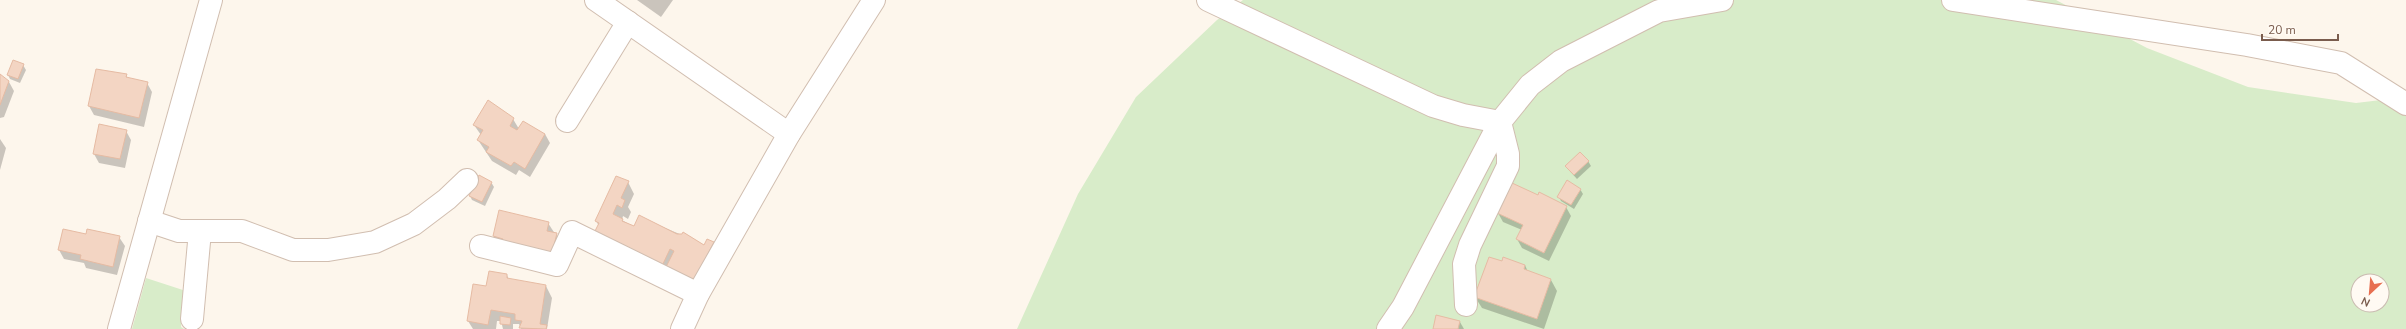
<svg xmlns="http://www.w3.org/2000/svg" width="2406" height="329" font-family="'Nunito Sans',sans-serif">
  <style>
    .green { fill: #d8ecc9; fill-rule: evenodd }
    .shadow { fill: #0003 }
    .building { fill: #f3d5c3; stroke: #e6bba3 }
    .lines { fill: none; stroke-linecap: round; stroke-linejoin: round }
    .minor-casing { stroke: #d1beb0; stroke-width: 24 }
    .minor { stroke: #fff; stroke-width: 22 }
  </style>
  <rect width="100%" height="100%" fill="#fdf6ec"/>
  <!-- green -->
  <g class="green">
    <path d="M1243,0H2056L2147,48L2248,87L2356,103L2406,97V329H1017L1078,194L1136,97L1217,20ZM2358,281H2382V305H2358Z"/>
    <polygon points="146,278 186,291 181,327 184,329 132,329"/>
  </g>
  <!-- shadow -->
  <g class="shadow">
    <polygon points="637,0 673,0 661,17"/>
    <polygon points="23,65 26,70 20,83 10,79 8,75"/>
    <polygon points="0,75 9,82 14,91 4,117 0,118"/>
    <polygon points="126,75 128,79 147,83 152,92 144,127 94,115 89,106"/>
    <polygon points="488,102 513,119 519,129 545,134 550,143 530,177 519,170 516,175 492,161 478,140 481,135 474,125"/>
    <polygon points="126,131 131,140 125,168 99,163 94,154"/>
    <polygon points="0,139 6,148 0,170"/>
    <polygon points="1588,161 1591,166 1577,179 1566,167"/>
    <polygon points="491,182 494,187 485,206 472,200 470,196"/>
    <polygon points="628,182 634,194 628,207 631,212 628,219 623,216 622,220 634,227 639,217 682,235 684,233 705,246 713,242 719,254 701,291 599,226 596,221"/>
    <polygon points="1580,189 1583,194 1574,209 1561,201 1559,197"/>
    <polygon points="1538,196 1566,207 1571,216 1549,261 1522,248 1517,239 1522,230 1503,222 1498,213"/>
    <polygon points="548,223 561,243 556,262 499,245 494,236"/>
    <polygon points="63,230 87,235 119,237 125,246 117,275 86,268 84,263 64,259 59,250"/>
    <polygon points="1503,263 1525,265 1528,272 1551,280 1557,291 1544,329 1482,308 1475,297"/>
    <polygon points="507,275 509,280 546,286 552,298 547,329 521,329 519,324 513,324 513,329 503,329 501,321 497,321 496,329 473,329 468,321 487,288"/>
    <polygon points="1460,322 1464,329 1434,329"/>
  </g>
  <!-- building -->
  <g class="building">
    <polygon points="13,60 24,64 18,79 7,75"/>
    <polygon points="96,69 127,74 126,77 148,82 139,118 88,106"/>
    <polygon points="0,74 9,81 0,105"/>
    <polygon points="488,100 514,118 510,126 517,130 523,121 545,134 525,169 514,162 511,166 486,152 489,147 477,140 483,130 473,125"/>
    <polygon points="99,124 127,130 120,159 93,154"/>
    <polygon points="1580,152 1589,161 1574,175 1565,166"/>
    <polygon points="479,175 492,182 482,202 469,196"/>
    <polygon points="616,176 629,181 621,198 625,200 622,208 617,205 613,214 623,219 622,221 634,226 639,215 677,234 682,234 683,232 704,245 707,239 714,242 694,281 666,267 674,251 670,249 662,266 594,233 599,223 595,221"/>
    <polygon points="1567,180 1581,189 1571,205 1557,197"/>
    <polygon points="1512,183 1538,195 1539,192 1567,206 1544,253 1516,239 1523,225 1497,213"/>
    <polygon points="499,210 549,222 547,231 557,233 552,254 502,242 503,239 493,236"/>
    <polygon points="63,229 86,234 87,229 120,236 113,267 80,259 81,255 58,250"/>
    <polygon points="1489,257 1502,261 1503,257 1525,265 1524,269 1551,279 1537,319 1474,297"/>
    <polygon points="489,271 507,274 507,278 546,285 540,324 547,325 546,329 519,328 522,321 515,320 515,314 491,310 488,325 467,321 473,284 486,286"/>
    <polygon points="1436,315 1460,321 1458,329 1433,329"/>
    <polygon points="500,316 511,318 510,325 500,324"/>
  </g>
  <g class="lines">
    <defs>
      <g id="minor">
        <polyline points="596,0 789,134"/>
        <polyline points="1208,0 1433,106 1463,115 1500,122 1530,85 1561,61 1659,11 1722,0"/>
        <polyline points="1953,0 2247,45 2341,63 2406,104"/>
        <polyline points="567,121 628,22"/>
        <polyline points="149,221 179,231 242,231 293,250 328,250 375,242 414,224 447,199 467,180"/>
        <polyline points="481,246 557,265 572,232 698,294"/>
        <polyline points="1466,305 1464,264 1470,245 1508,166 1508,154 1500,122"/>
        <polyline points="192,319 200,231"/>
        <polyline points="119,329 211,0"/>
        <polyline points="682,329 698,294 789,134 874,0"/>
        <polyline points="1388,329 1403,307 1500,122"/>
      </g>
    </defs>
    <!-- minor casing -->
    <use href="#minor" class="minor-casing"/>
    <!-- minor -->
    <use href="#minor" class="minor"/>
  </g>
  <!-- north arrow -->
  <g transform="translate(2370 293) rotate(206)"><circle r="19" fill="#fffaf3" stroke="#cabbb1"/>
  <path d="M0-3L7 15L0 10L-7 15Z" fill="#e76f51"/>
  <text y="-6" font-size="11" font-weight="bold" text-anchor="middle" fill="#7a5c4d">N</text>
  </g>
  <!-- scale -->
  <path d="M2262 34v6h76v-6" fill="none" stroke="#7a5c4d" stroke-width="2"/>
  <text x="2268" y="34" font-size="12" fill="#7a5c4d" stroke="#fffaf3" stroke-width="3" paint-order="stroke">20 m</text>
</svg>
